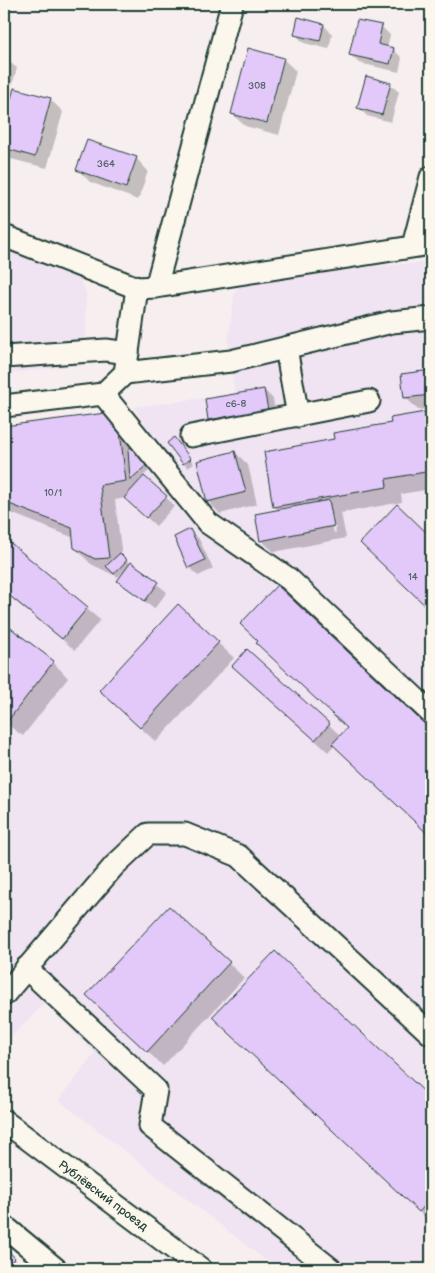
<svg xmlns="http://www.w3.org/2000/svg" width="435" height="1273" font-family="'Balsamiq Sans',sans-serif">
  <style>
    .built { fill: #f0e3f2 }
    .shadow { fill: #0003; fill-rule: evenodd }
    .building { fill: #e3c9f9; stroke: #1f3d34 }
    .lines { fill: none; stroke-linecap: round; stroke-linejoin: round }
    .minor-casing { stroke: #1f3d34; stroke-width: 25 }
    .minor { stroke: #fbf7ec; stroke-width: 21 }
    .labels { text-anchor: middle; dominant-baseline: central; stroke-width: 4; stroke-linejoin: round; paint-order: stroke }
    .number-label { font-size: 10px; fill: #506065 }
    .street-label { font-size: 12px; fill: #1f3d34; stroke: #fbf7ec }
  </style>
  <rect width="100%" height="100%" fill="#f6eeef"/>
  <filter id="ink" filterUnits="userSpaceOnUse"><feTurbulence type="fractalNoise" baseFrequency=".02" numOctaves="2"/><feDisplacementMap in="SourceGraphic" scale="10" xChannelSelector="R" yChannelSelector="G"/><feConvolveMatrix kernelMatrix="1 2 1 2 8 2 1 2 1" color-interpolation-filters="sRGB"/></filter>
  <g filter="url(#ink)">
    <!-- built -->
    <g class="built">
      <polygon points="4,244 78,278 86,292 86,364 4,374"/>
      <polygon points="431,262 431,1269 277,1269 59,1100 95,1053 44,1003 4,1044 4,426 106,413 133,445 198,495 168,457 134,407 235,394 228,340 235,292 242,284 354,268"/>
    </g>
    <!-- shadow -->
    <g class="shadow">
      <polygon points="324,25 332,34 329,49 304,43 295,34"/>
      <polygon points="381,26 390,35 387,48 393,49 402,58 399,72 359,63 350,55"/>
      <polygon points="4,58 17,68 12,85 4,82"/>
      <polygon points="283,59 296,71 279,135 245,126 232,114"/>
      <polygon points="390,84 399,92 391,122 367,116 359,108"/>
      <polygon points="14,89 50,99 63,112 47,168 11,159 4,151 4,129"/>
      <polygon points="136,158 148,171 138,200 90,182 78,170"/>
      <polygon points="431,372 431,408 418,410 405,397 402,375"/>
      <polygon points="264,390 273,399 276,419 218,428 209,420"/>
      <path d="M431,412V489L401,494L402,502L341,513L346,538L274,552L261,540L279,511L274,506L335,440L392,424L391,419ZM330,515H333L336,532L334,533Z"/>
      <polygon points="106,415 152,468 139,480 139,483 166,497 174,506 156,526 126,498 115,500 122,557 167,592 154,609 119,581 126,569 118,577 91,564 75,548 74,538 11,513 4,506 4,427"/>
      <polygon points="168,443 178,443 194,464 188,468"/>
      <polygon points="235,452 248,465 257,504 220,514 208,501"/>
      <polygon points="397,506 431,539 431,611 377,558"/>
      <polygon points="190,530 199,539 213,569 198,576 189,567"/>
      <polygon points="7,542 100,620 75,650 4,592 4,546"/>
      <polygon points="277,586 431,732 431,836 335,744 328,752 246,678 329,725 341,736 348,729"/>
      <polygon points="178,606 234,658 156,742 116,705"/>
      <polygon points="4,625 53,662 68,678 23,736 4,722"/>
      <polygon points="4,729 12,738 4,749"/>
      <polygon points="275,952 431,1100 431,1223 229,1032"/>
      <polygon points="229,963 244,978 163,1066 103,1010"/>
      <polygon points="4,1248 23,1268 22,1269 4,1268"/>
    </g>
    <!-- building -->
    <g class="building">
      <polygon points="298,17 324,24 320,41 294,35"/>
      <polygon points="357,20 382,25 378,44 394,48 390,64 349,55"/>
      <polygon points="248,48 284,58 267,123 231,114"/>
      <polygon points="4,57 9,58 4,75"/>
      <polygon points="366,76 391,83 382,115 357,108"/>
      <polygon points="14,88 51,98 35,157 4,148 4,124"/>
      <polygon points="87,140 137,157 126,188 76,170"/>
      <polygon points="431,370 431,395 404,398 401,374"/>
      <polygon points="264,389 268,410 208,420 205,399"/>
      <polygon points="431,411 431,471 386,479 387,487 273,507 264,452 334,439 333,433 391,423 390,418"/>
      <polygon points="106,413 120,432 126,481 100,485 109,558 95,559 74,548 72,528 4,502 4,426"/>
      <polygon points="174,437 191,459 183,464 167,443"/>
      <polygon points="133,445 149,463 130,480 128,450"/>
      <polygon points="235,451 246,492 207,502 197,461"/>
      <polygon points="144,476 167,496 146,518 124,498"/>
      <polygon points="329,500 334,526 260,541 255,514"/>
      <polygon points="397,504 431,537 431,611 360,543"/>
      <polygon points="190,529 205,560 188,568 174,537"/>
      <polygon points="7,540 88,607 62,639 4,591 4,544"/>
      <polygon points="120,553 127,560 114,574 106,566"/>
      <polygon points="131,562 159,582 145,601 117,581"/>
      <polygon points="277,585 431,730 431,837 332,744 347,728 256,643 258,641 240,624"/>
      <polygon points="178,604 219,642 140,728 99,690"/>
      <polygon points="4,623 54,661 7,722 4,719"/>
      <polygon points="247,649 330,724 315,740 232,666"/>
      <polygon points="169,906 230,962 147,1052 86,995"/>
      <polygon points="275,951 431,1098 431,1199 419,1212 212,1017"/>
      <polygon points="4,1246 15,1258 4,1269"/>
    </g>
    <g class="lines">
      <defs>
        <g id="minor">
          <polyline points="4,236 137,288 156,287 431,244"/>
          <polyline points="413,246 431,177"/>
          <polyline points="156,287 232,4"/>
          <polyline points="286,348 298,416"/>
          <polyline points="4,357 106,350 128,353"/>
          <polyline points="125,373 231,361 392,322 431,318"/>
          <polyline points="103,394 208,523 289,579 431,713"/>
          <polyline points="4,406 103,394 125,373 137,288"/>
          <polyline points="191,436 369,401"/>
          <polyline points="26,968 156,1090 150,1126 331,1269"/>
          <polyline points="4,995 114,866 148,834 185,834 239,856 431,1034"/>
          <path id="s1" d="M4,1121L201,1269"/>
          <polyline points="4,1226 56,1269"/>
        </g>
      </defs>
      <!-- minor casing -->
      <use href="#minor" class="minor-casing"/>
      <!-- minor -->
      <use href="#minor" class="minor"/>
    </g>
  </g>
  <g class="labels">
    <!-- number labels -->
    <g class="number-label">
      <text x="257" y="86">308</text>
      <text x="106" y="164">364</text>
      <text x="236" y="404">с6-8</text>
      <text x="53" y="493">10/1</text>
      <text x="413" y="577">14</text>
    </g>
    <!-- street labels -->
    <g class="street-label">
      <text stroke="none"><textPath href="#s1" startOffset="124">Рублёвский проезд</textPath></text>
    </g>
  </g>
  <!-- margin -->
  <rect width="435" height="1273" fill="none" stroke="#fbf7ec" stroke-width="20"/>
  <rect x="10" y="10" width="415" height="1253" fill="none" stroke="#1f3d34" stroke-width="2" filter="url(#ink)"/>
</svg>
